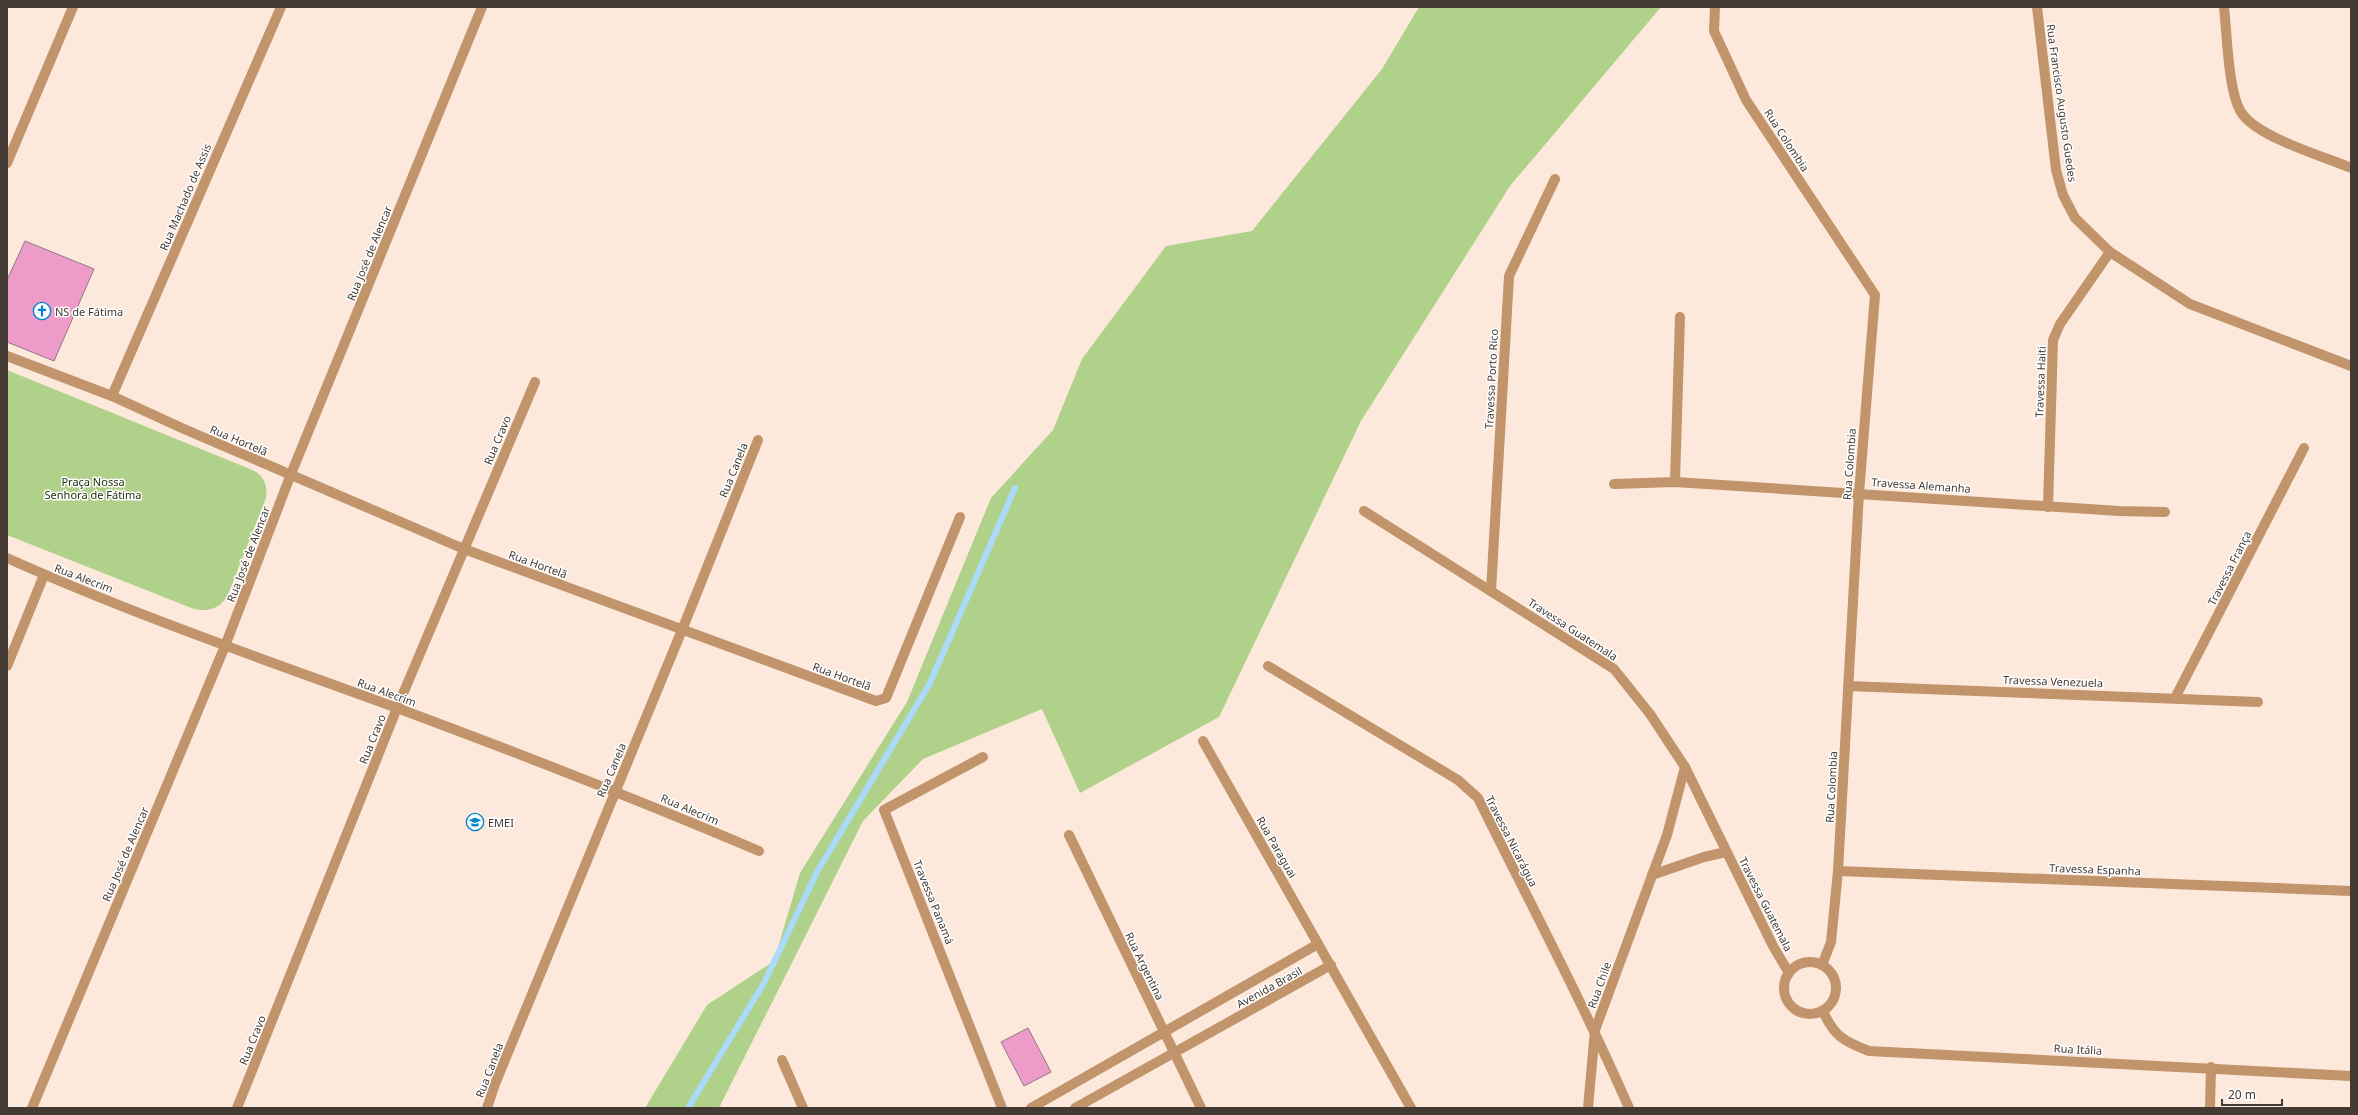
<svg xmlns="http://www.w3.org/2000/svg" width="2358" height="1115" font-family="'Noto Sans',sans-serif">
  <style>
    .green { fill: #b0d189 }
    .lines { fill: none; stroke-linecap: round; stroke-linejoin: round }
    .stream { stroke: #abdafb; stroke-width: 6 }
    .building { fill: #ed9bc8; stroke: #907885 }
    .minor { stroke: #c1946b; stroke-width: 10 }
    .labels { text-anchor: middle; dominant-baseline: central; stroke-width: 3; stroke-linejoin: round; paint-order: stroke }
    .street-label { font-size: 11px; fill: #433a33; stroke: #fff }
    .poi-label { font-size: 11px; fill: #433a33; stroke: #fff; text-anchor: start }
    .park-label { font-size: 11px; fill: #233110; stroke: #fff }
  </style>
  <rect width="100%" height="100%" fill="#fce9dc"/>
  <!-- green -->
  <g class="green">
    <polygon points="1419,7 1661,7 1510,186 1361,421 1219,717 1080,793 1042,709 923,759 863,821 719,1108 645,1108 707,1005 774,961 800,873 907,702 991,498 1053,430 1082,359 1166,246 1252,231 1382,69"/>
    <path d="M7,370L250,469C263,474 268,484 266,498L227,597C218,609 209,612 194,609L7,535Z"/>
  </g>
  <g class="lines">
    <!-- stream -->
    <polyline class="stream" points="688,1108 764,983 817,872 930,683 1015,488"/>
  </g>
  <!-- building -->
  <g class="building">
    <polygon points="25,241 94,269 54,361 7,342 7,280"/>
    <polygon points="1028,1028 1051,1072 1024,1086 1001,1042"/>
  </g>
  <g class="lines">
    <!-- minor -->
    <g class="minor">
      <polyline points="1715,7 1714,31 1746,100 1875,295 1859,493 1838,871 1831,942 1822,965"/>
      <polyline points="2037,7 2056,170 2063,195 2075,218 2110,252 2190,304 2351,366"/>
      <path d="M2224,7C2227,33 2228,91 2241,112C2256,137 2323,156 2351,168"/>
      <polyline points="7,163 73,7"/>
      <polyline points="7,356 112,396 184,429 464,549 876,701 886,698 960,517"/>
      <polyline points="112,396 281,7"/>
      <polyline points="1675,482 1680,317"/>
      <polyline points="1614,484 1675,482 2119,511 2165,512"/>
      <polyline points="2048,507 2053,340 2060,324 2110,252"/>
      <polyline points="1364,511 1614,669 1650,714 1685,767 1773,946 1789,973"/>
      <path d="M7,558C134,615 266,660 397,708C518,753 639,800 759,851"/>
      <polyline points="1491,591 1509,276 1555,179"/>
      <polyline points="7,666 44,575"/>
      <path d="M1268,666L1458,780L1478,798C1529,901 1583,1003 1629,1108"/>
      <polyline points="1848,686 2258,702"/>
      <polyline points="2175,698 2304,448"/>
      <polyline points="1203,741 1411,1108"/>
      <polyline points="983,757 884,810 1002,1108"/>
      <polyline points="1069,835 1201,1108"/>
      <polyline points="1838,871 2351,891"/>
      <polyline points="1652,875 1704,857 1726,852"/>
      <circle cx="1810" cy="988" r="26"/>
      <path d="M1823,1011C1834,1036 1843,1041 1869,1051L2351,1076"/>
      <polyline points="782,1060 803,1108"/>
      <polyline points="32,1108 225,646 291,474 482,7"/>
      <polyline points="237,1108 397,708 535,382"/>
      <polyline points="487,1108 495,1084 682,630 758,440"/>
      <polyline points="1031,1108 1318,944"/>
      <polyline points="1075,1108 1331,965"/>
      <polyline points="1588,1108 1595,1030 1667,835 1685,767"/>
      <polyline points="2210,1108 2211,1067"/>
    </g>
  </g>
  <!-- icons -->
  <defs>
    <symbol id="church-ring" viewBox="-11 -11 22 22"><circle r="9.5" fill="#fff" stroke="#0484cc" stroke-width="1.5"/><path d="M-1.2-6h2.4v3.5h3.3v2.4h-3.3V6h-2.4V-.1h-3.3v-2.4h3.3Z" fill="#0484cc"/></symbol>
    <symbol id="school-ring" viewBox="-11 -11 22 22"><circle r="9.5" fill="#fff" stroke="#0484cc" stroke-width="1.5"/><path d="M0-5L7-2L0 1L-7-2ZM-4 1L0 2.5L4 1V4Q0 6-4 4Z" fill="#0484cc"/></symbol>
  </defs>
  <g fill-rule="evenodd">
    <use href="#church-ring" x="32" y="301" width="20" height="20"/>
    <use href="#school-ring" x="465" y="812" width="20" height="20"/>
  </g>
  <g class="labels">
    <!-- street labels -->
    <g class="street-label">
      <text transform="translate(2062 103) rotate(82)">Rua Francisco Augusto Guedes</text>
      <text transform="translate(1787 140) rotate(57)">Rua Colombia</text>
      <text transform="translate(185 197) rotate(-67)">Rua Machado de Assis</text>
      <text transform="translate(369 253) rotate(-68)">Rua José de Alencar</text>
      <text transform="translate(1491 379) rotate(-87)">Travessa Porto Rico</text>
      <text transform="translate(2040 382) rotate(-88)">Travessa Haiti</text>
      <text transform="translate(239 440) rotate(23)">Rua Hortelã</text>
      <text transform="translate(497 440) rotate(-67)">Rua Cravo</text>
      <text transform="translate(1849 464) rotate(-86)">Rua Colombia</text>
      <text transform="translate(733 470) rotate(-68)">Rua Canela</text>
      <text transform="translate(1921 485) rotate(4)">Travessa Alemanha</text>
      <text transform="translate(248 554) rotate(-69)">Rua José de Alencar</text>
      <text transform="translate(538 564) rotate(20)">Rua Hortelã</text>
      <text transform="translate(2229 568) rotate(-63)">Travessa França</text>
      <text transform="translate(84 578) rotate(21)">Rua Alecrim</text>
      <text transform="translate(1573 629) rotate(33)">Travessa Guatemala</text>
      <text transform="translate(842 676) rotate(20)">Rua Hortelã</text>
      <text transform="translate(2053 681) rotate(2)">Travessa Venezuela</text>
      <text transform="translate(387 692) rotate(20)">Rua Alecrim</text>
      <text transform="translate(372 739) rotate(-68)">Rua Cravo</text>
      <text transform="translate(611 770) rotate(-67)">Rua Canela</text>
      <text transform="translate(1831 787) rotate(-87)">Rua Colombia</text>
      <text transform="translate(690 809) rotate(23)">Rua Alecrim</text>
      <text transform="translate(1512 841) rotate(63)">Travessa Nicarágua</text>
      <text transform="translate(1277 847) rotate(60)">Rua Paraguai</text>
      <text transform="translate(125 854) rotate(-67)">Rua José de Alencar</text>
      <text transform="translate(2095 869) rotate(2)">Travessa Espanha</text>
      <text transform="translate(934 902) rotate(68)">Travessa Panamá</text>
      <text transform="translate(1766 904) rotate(63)">Travessa Guatemala</text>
      <text transform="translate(1145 966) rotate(64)">Rua Argentina</text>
      <text transform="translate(1599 985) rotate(-70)">Rua Chile</text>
      <text transform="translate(1269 987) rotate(-29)">Avenida Brasil</text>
      <text transform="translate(252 1040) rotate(-68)">Rua Cravo</text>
      <text transform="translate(2078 1049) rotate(3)">Rua Itália</text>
      <text transform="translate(489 1070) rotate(-69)">Rua Canela</text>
    </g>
    <!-- poi labels -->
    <g class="poi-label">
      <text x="55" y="311">NS de Fátima</text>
      <text x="488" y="822">EMEI</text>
    </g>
    <!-- park labels -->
    <g class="park-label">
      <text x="93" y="481">Praça Nossa<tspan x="93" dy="13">Senhora de Fátima</tspan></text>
    </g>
  </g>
  <!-- border -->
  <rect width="2358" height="1115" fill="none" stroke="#433a33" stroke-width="16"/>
  <!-- scale -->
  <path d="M2222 1099v6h60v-6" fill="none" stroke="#433a33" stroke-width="2"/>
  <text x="2228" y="1099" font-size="12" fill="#433a33" stroke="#ffffff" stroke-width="3" paint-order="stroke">20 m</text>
</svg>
